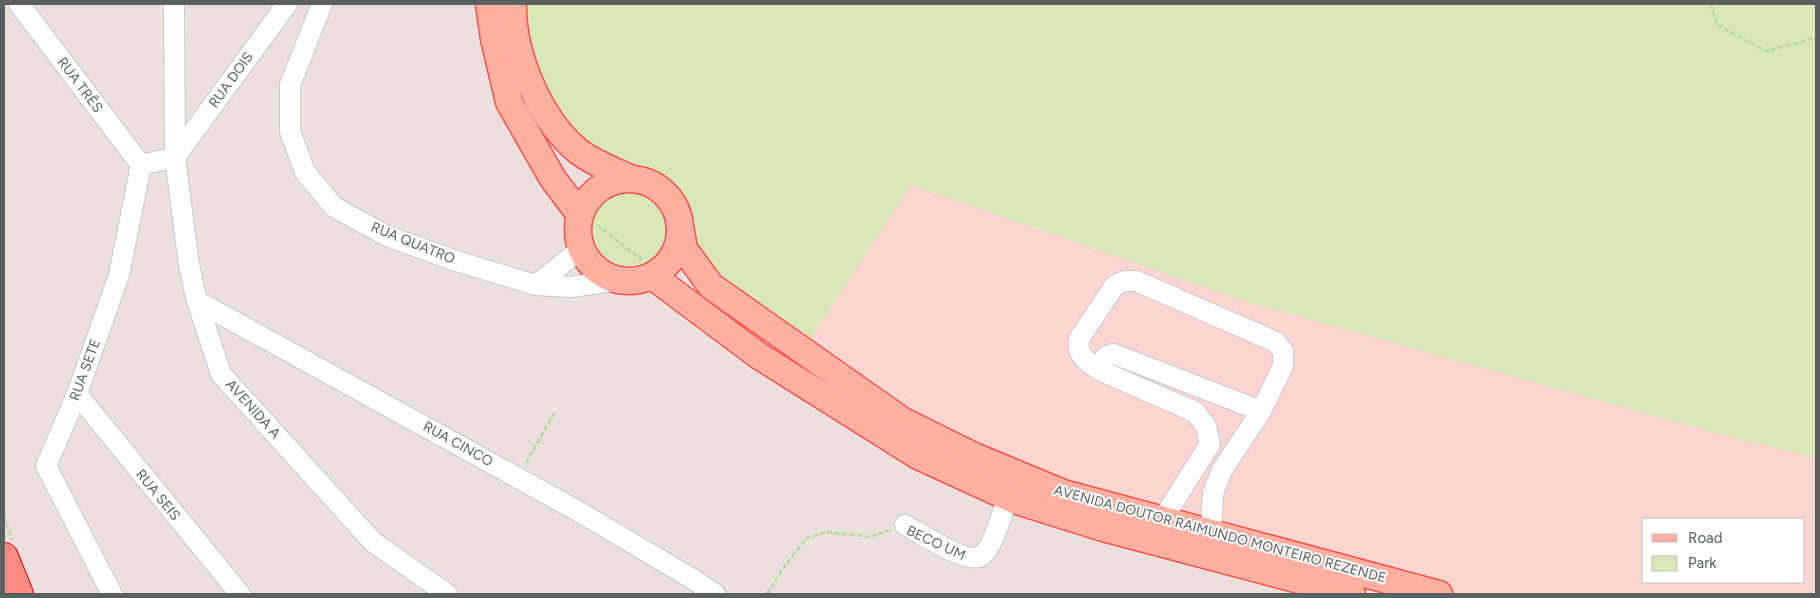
<svg xmlns="http://www.w3.org/2000/svg" width="1820" height="598" font-family="Figtree,sans-serif">
  <style>
    .commercial { fill: #ffd5d1; fill-rule: evenodd }
    .green { fill: #d8e6b8 }
    .lines { fill: none; stroke-linecap: round; stroke-linejoin: round }
    .minor-casing { stroke: #c1c9c9; stroke-width: 22 }
    .major-casing { stroke: #fa514a; stroke-width: 29 }
    .highway-casing { stroke: #eb0300; stroke-width: 30 }
    .path { stroke: #b5d99b; stroke-width: 2.5; stroke-dasharray: 5 2.5; stroke-linecap: butt }
    .minor { stroke: #fff; stroke-width: 20 }
    .major { stroke: #ffb0a1; stroke-width: 26 }
    .highway { stroke: #ff8c83; stroke-width: 28 }
    .labels { text-anchor: middle; dominant-baseline: central; stroke-width: 4; stroke-linejoin: round; paint-order: stroke }
    .street-label { font-size: 14px; fill: #586160; stroke: #fff }
  </style>
  <rect width="100%" height="100%" fill="#ece0df"/>
  <!-- commercial -->
  <path class="commercial" d="M911,185L1244,301L1719,434L1816,458V594H1429L1160,513L998,457L919,417L806,346ZM1644,519H1804V582H1644Z"/>
  <!-- green -->
  <g class="green">
    <polygon points="519,4 1816,4 1816,458 1719,434 1244,301 911,185 806,346 707,276 684,229 679,201 663,180 636,163 579,144 543,97"/>
    <circle cx="629" cy="228" r="42"/>
  </g>
  <g class="lines">
    <defs>
      <g id="minor">
        <polyline points="19,4 141,165"/>
        <polyline points="174,4 175,157 189,265 197,301 221,374 373,542 447,594"/>
        <polyline points="322,4 290,85 290,131 305,172 334,207 387,236 456,261 536,285 571,287 619,280"/>
        <polyline points="175,157 287,4"/>
        <polyline points="536,285 581,249"/>
        <polyline points="197,301 576,510 691,578 715,594"/>
        <path d="M1099,370C1087,361 1076,356 1079,339L1115,285L1125,281H1136L1276,342L1283,351V366L1261,411"/>
        <polyline points="77,394 240,594"/>
        <path d="M1162,520L1210,444L1206,426L1195,412L1099,370C1103,360 1104,355 1114,354L1261,411L1222,470L1213,493L1211,534"/>
        <path d="M905,525C920,533 967,565 981,556C993,549 1003,510 1008,497"/>
        <polyline points="112,594 46,466 77,394 119,275 141,165 175,157"/>
      </g>
      <g id="major">
        <polyline points="489,4 494,39 509,102 553,179 580,215"/>
        <path d="M513,4C512,53 539,119 578,151C593,163 615,171 632,179"/>
        <circle cx="629" cy="230" r="51"/>
        <polyline points="679,220 684,249 711,286 903,421 974,456 1063,493 1439,594"/>
        <polyline points="652,276 759,356 918,456 1014,500 1103,528 1352,594"/>
      </g>
      <polyline id="highway" points="4,557 19,594"/>
    </defs>
    <!-- minor casing -->
    <use href="#minor" class="minor-casing"/>
    <!-- major casing -->
    <use href="#major" class="major-casing"/>
    <!-- highway casing -->
    <use href="#highway" class="highway-casing"/>
    <!-- path -->
    <g class="path">
      <polyline points="1711,4 1717,25 1766,51 1816,38"/>
      <polyline points="597,225 642,260"/>
      <polyline points="526,463 555,412"/>
      <polyline points="4,517 12,539"/>
      <polyline points="767,594 786,564 807,538 826,532 870,537 891,530"/>
    </g>
    <!-- minor -->
    <use href="#minor" class="minor"/>
    <!-- major -->
    <use href="#major" class="major"/>
    <!-- highway -->
    <use href="#highway" class="highway"/>
  </g>
  <g class="labels">
    <!-- street labels -->
    <g class="street-label">
      <text transform="translate(231 80) rotate(-54)">RUA DOIS</text>
      <text transform="translate(80 85) rotate(53)">RUA TRÊS</text>
      <text transform="translate(413 243) rotate(22)">RUA QUATRO</text>
      <text transform="translate(85 370) rotate(-70)">RUA SETE</text>
      <text transform="translate(253 409) rotate(48)">AVENIDA A</text>
      <text transform="translate(458 444) rotate(29)">RUA CINCO</text>
      <text transform="translate(158 495) rotate(51)">RUA SEIS</text>
      <text transform="translate(1220 534) rotate(15)">AVENIDA DOUTOR RAIMUNDO MONTEIRO REZENDE</text>
      <text transform="translate(936 543) rotate(25)">BECO UM</text>
    </g>
  </g>
  <!-- border -->
  <rect width="1820" height="598" fill="none" stroke="#586160" stroke-width="10"/>
  <!-- legend -->
  <rect x="1642" y="518" width="162" height="65" fill="#ffffff" stroke="#bcc0bf"/>
  <rect x="1652" y="534" width="25" height="8" fill="#ffb0a1" stroke="#bcc0bf"/>
  <text x="1688" y="543" font-size="15" fill="#586160">Road</text>
  <rect x="1652" y="556" width="25" height="15" fill="#d8e6b8" stroke="#bcc0bf"/>
  <text x="1688" y="568" font-size="15" fill="#586160">Park</text>
</svg>
